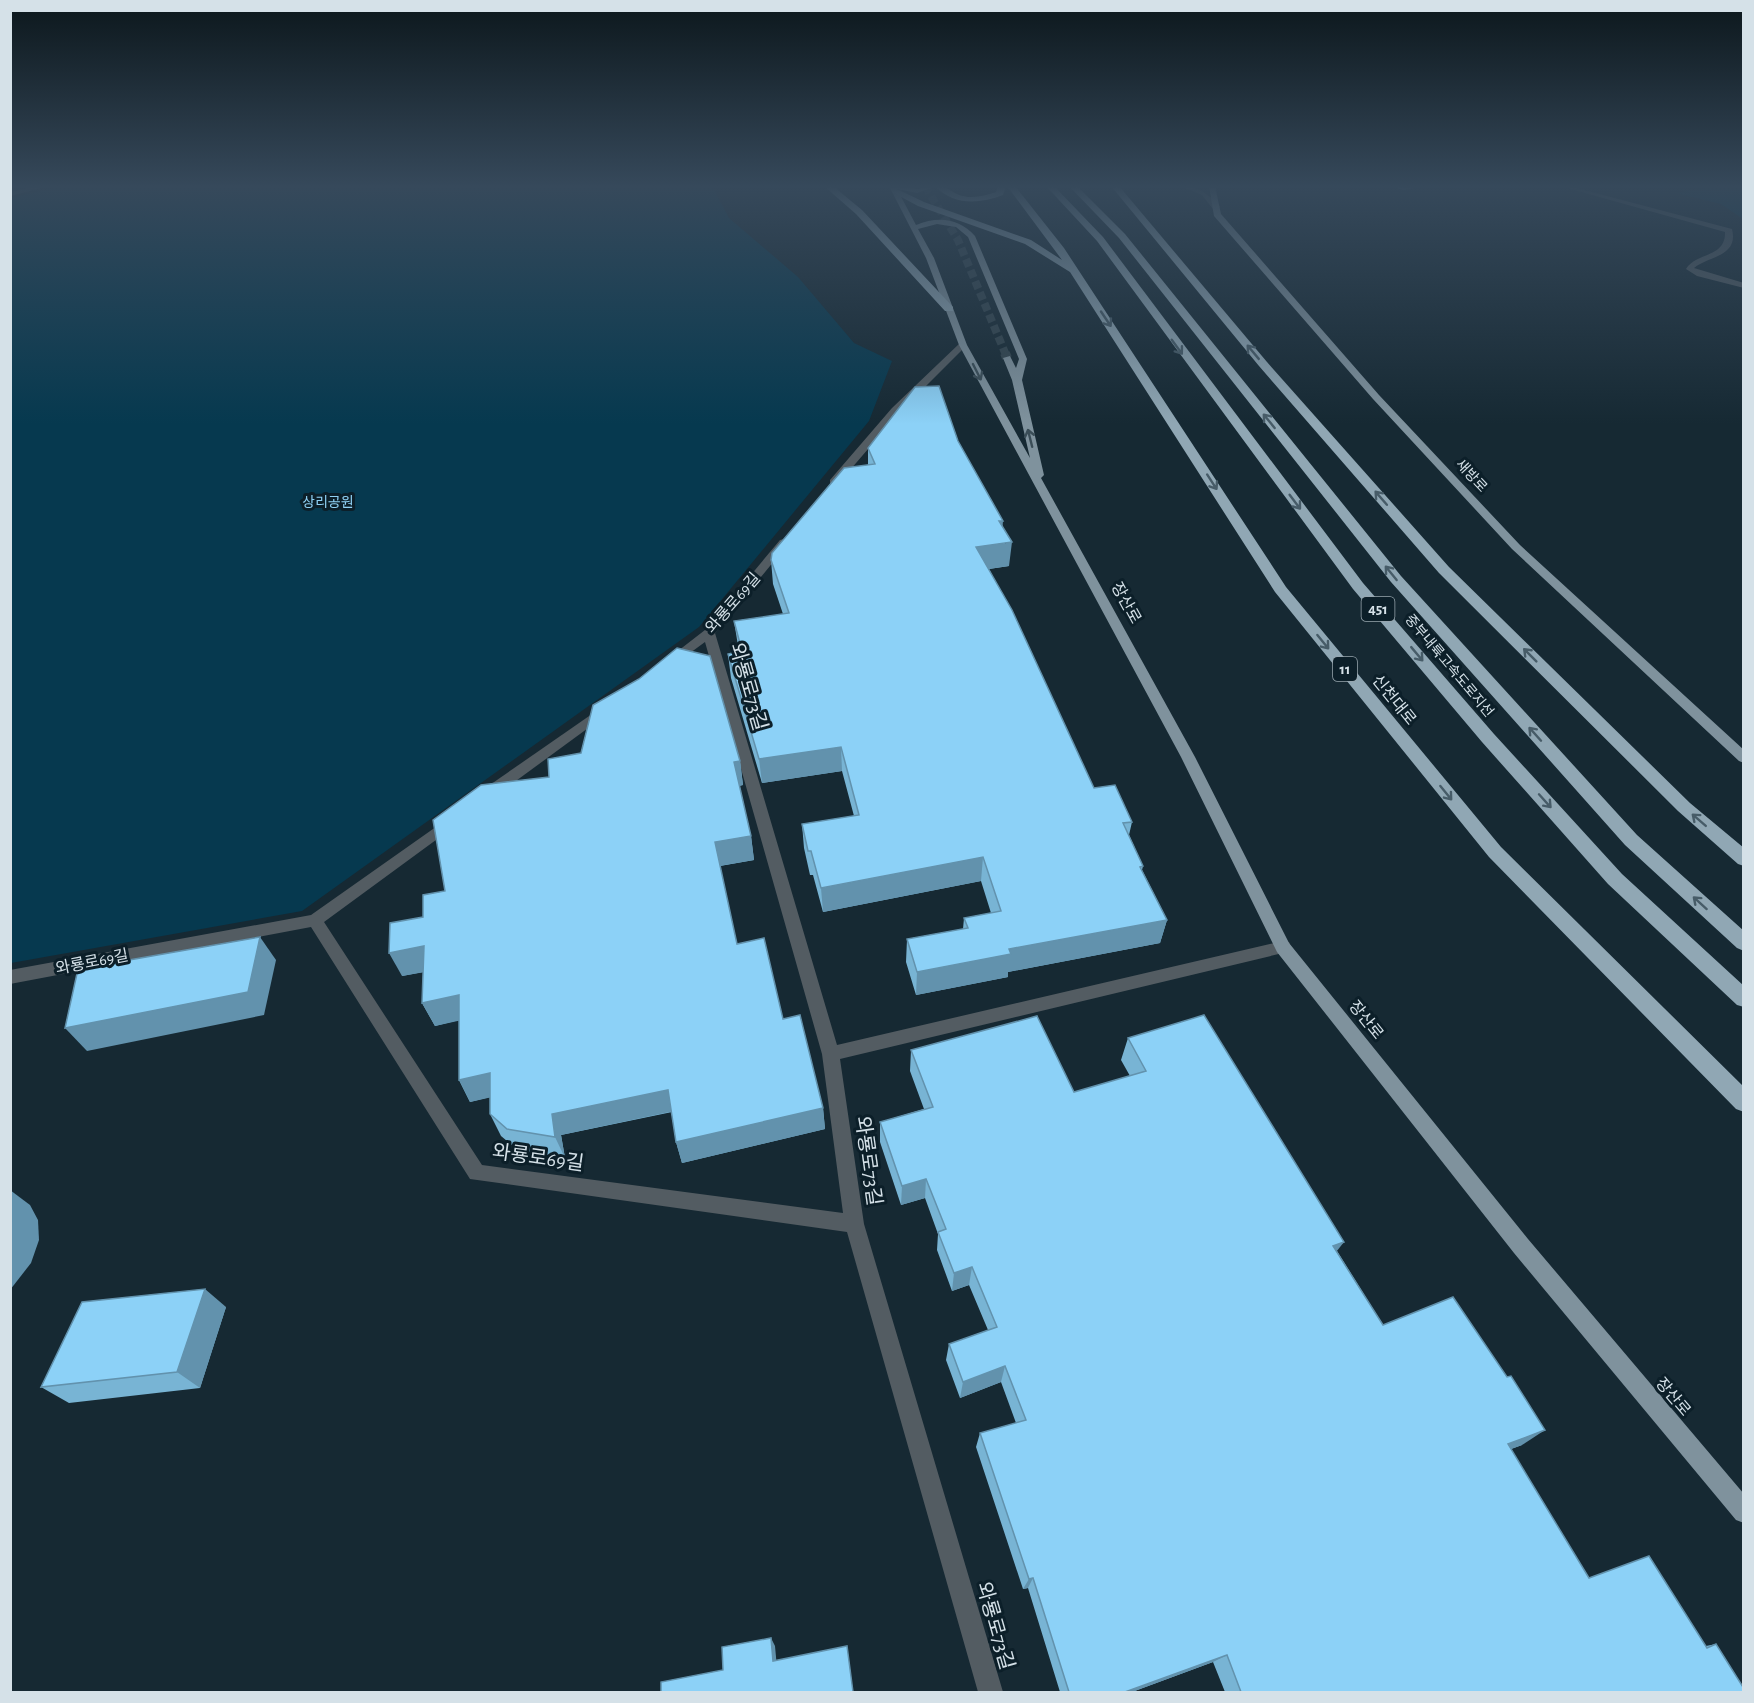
<svg xmlns="http://www.w3.org/2000/svg" width="1754" height="1703" font-family="'Alegreya Sans','Noto Sans KR',sans-serif">
  <style>
    .green { fill: #06394f }
    .lines { fill: none; stroke-linecap: round; stroke-linejoin: round }
    .major-tunnel-far1 { stroke: #33454e; stroke-width: 8; stroke-dasharray: 8 4; stroke-linecap: butt }
    .major-tunnel { stroke: #33454e; stroke-width: 10; stroke-dasharray: 10 5; stroke-linecap: butt }
    .minor { fill: #535c62; fill-rule: evenodd }
    .major { fill: #7f929d; fill-rule: evenodd }
    .highway { fill: #90a7b4; fill-rule: evenodd }
    .wall { fill: #78b4d4 }
    .shaded-wall { fill: #6292ad }
    .building { fill: #8cd1f7; stroke: #6292ad; stroke-width: 1.5 }
    .oneway { stroke: #475c68 }
    .oneway2 { stroke: #3a4d57 }
    .labels { text-anchor: middle; dominant-baseline: central; stroke-width: 6; stroke-linejoin: round; paint-order: stroke }
    .far-street-label { font-size: 14px; fill: #d5e1e8; stroke: #0c1f29 }
    .far-park-label { font-size: 14px; fill: #8fd1f5; stroke: #0c1f29 }
    .shield { fill: #0c1f29; stroke: #99a7af; stroke-width: 1.5 }
    .shield-label { font-size: 15px; font-weight: bold; fill: #d5e1e8 }
    .street-label { font-size: 16px; fill: #d5e1e8; stroke: #0c1f29 }
    .near-street-label { font-size: 20px; fill: #d5e1e8; stroke: #0c1f29 }
  </style>
  <rect width="100%" height="100%" fill="#162933"/>
  <!-- green -->
  <g class="green">
    <polygon points="62,186 712,186 729,218 798,277 854,343 892,361 869,421 699,627 302,911 11,963 11,198"/>
    <polygon points="1723,186 1743,186 1743,219 1721,204 1676,193"/>
  </g>
  <g class="lines">
    <!-- major-tunnel-far1 -->
    <polyline class="major-tunnel-far1" points="925,186 958,240 1006,355"/>
    <!-- major-tunnel -->
    <polyline class="major-tunnel" points="1005,353 1007,358"/>
    <!-- minor -->
    <g class="minor">
      <polygon points="39,186 50,186 10,196 10,192"/>
      <path d="M1181,186C1198,186 1209,194 1220,207L1213,209L1202,195Z"/>
      <path d="M1560,186H1569L1732,229C1739,257 1708,256 1694,268L1744,283V288L1697,276L1686,269C1696,252 1726,258 1725,232Z"/>
      <polygon points="960,343 967,345 899,413 838,484 830,484 830,480 892,408"/>
      <polygon points="784,539 788,540 788,544 715,633 837,1045 1283,941 1289,942 1291,947 1289,952 1283,953 840,1059 864,1224 1003,1692 978,1692 847,1232 470,1179 311,927 10,984 10,970 311,915 450,817 455,818 457,822 455,826 324,922 482,1165 843,1213 822,1054 705,642 675,664 667,664 665,661 705,630 780,540"/>
      <polygon points="605,705 610,706 612,709 610,712 494,797 484,797 482,793 484,789"/>
    </g>
    <!-- major -->
    <g class="major">
      <path d="M889,186L917,189L937,186L917,193L897,189L916,225C938,216 959,218 975,236L1027,359L1022,380L1044,475L1041,478L1195,757L1289,943L1528,1239L1744,1494V1523L1736,1520L1514,1253L1277,952L1181,757L959,345L926,258ZM937,224L956,227L968,237L1019,359L1016,368L1010,356L1003,358L1012,380L1030,458L967,345L934,258L918,229Z"/>
      <polygon points="1209,186 1215,186 1221,214 1379,395 1520,545 1744,750 1744,763 1739,761 1512,549 1373,399 1214,216"/>
    </g>
    <!-- highway -->
    <g class="highway">
      <polygon points="824,186 833,186 862,210 953,307 953,311 945,311 856,214"/>
      <path d="M935,186C945,185 948,190 957,194C970,200 984,196 996,192L998,186H1006L1003,195C979,204 954,206 935,186Z"/>
      <polygon points="1007,186 1015,186 1064,248 1286,587 1501,847 1744,1087 1744,1112 1736,1109 1489,857 1275,592 1070,272 1025,244 918,206 892,192 899,190 924,202 1031,240 1062,260"/>
      <polygon points="1046,186 1054,186 1103,237 1363,583 1494,734 1622,874 1744,986 1744,1007 1737,1005 1608,884 1482,742 1353,589 1097,241"/>
      <polygon points="1069,186 1077,186 1125,234 1401,576 1637,835 1744,931 1744,951 1737,948 1625,845 1391,582 1119,238"/>
      <polygon points="1111,186 1119,186 1267,362 1449,567 1690,803 1744,848 1744,866 1738,864 1678,811 1439,573 1259,366"/>
    </g>
  </g>
  <!-- wall -->
  <g class="wall">
    <polygon points="1392,186 1423,186 1403,190"/>
    <polygon points="958,441 1002,527 1009,566 989,569 1094,788 1132,822 1129,835 1143,866 1142,870 1167,920 1160,943 1008,972 1008,977 916,995 906,962 907,939 963,929 964,918 991,913 981,881 823,912 813,875 810,875 804,848 802,824 854,816 842,771 762,783 731,678 728,654 739,652 734,621 783,614 773,584 771,560 868,465 868,448"/>
    <polygon points="740,761 743,785 739,786 751,836 754,860 720,866 737,944 783,1019 823,1108 825,1129 682,1163 676,1142 672,1112 561,1135 565,1158 518,1150 501,1136 490,1114 490,1097 470,1102 459,1080 459,1020 435,1026 422,1003 423,972 402,976 423,917 445,891"/>
    <polygon points="1128,1038 1337,1251 1383,1325 1522,1445 1511,1449 1589,1578 1706,1646 1716,1644 1743,1692 1225,1692 1213,1662 1132,1692 1060,1692 1028,1588 1023,1589 976,1447 980,1433 1016,1423 1001,1382 960,1398 946,1360 949,1344 988,1330 969,1285 952,1291 937,1250 938,1234 925,1198 901,1205 880,1142 880,1122 924,1109 910,1071 911,1050 1074,1092 1130,1076 1121,1060"/>
    <polygon points="226,1307 200,1388 69,1403 41,1387"/>
  </g>
  <!-- shaded-wall -->
  <g class="shaded-wall">
    <polygon points="1405,186 1423,186 1403,190"/>
    <polygon points="999,521 1003,521 1001,544 1012,542 1009,566 975,571 976,547"/>
    <polygon points="841,747 842,771 762,783 759,759"/>
    <polygon points="740,761 743,785 737,786 734,762"/>
    <polygon points="751,836 754,860 719,866 715,842"/>
    <polygon points="983,857 981,881 823,912 821,888"/>
    <polygon points="1167,920 1160,943 1008,972 1008,977 916,995 917,972 1009,949"/>
    <polygon points="260,937 276,960 264,1015 87,1051 65,1028"/>
    <polygon points="424,946 436,970 402,976 389,953"/>
    <polygon points="459,995 471,1018 435,1026 422,1003"/>
    <polygon points="490,1073 501,1095 470,1102 459,1080"/>
    <polygon points="668,1090 674,1111 561,1135 565,1158 555,1137 552,1114"/>
    <polygon points="823,1108 825,1129 682,1163 676,1142"/>
    <polygon points="926,1179 925,1198 901,1205 902,1186"/>
    <polygon points="10,1190 30,1205 38,1220 39,1240 31,1263 10,1290"/>
    <polygon points="1344,1242 1329,1261 1333,1246"/>
    <polygon points="972,1267 969,1285 952,1291 954,1273"/>
    <polygon points="205,1289 226,1307 200,1388 177,1372"/>
    <polygon points="1005,1366 1001,1382 960,1398 963,1382"/>
    <polygon points="1545,1430 1522,1445 1487,1458 1508,1444"/>
    <polygon points="1033,1578 1028,1588 1023,1589 1029,1579"/>
    <polygon points="771,1638 775,1646 777,1668 773,1661"/>
    <polygon points="1227,1655 1213,1662 1132,1692 1125,1692"/>
  </g>
  <!-- building -->
  <g class="building">
    <polygon points="939,386 958,441 1003,521 999,521 1012,542 976,547 1012,610 1094,788 1115,785 1132,822 1123,823 1143,866 1140,867 1167,920 1009,949 1011,954 917,972 907,939 968,928 964,918 1001,911 983,857 821,888 811,851 808,851 802,824 859,815 841,747 759,759 728,654 742,651 734,621 789,613 771,560 772,553 844,468 875,464 868,448 915,387"/>
    <polygon points="677,648 710,656 740,761 734,762 751,836 715,842 737,944 764,938 783,1019 800,1015 823,1108 676,1142 668,1090 552,1114 555,1137 507,1129 490,1114 490,1073 459,1080 459,995 422,1003 424,946 389,953 390,923 423,917 423,895 445,891 433,820 481,785 549,777 548,759 581,753 593,705 639,679"/>
    <polygon points="260,937 248,992 65,1028 78,969"/>
    <polygon points="1204,1015 1344,1242 1333,1246 1383,1325 1453,1297 1507,1377 1511,1376 1545,1430 1508,1444 1589,1578 1649,1556 1707,1648 1716,1644 1743,1687 1743,1692 1241,1692 1227,1655 1125,1692 1069,1692 1033,1578 1029,1579 980,1433 1026,1420 1005,1366 963,1382 949,1344 997,1327 972,1267 954,1273 938,1232 946,1229 926,1179 902,1186 880,1122 933,1107 911,1050 1037,1016 1074,1092 1146,1071 1128,1038"/>
    <polygon points="10,1197 12,1200 12,1221 10,1225"/>
    <polygon points="205,1289 177,1372 41,1387 82,1302"/>
    <polygon points="771,1638 773,1661 847,1646 853,1692 661,1692 661,1682 723,1670 722,1647"/>
  </g>
  <!-- one-way arrows -->
  <defs><path id="oneway-shaft" d="M-6 0H5M1.5-3L5.5 0L1.5 3" fill="none" stroke-width="1.6" stroke-linecap="round" stroke-linejoin="round" transform="scale(1.5)"/></defs>
  <g class="oneway">
    <use href="#oneway-shaft" transform="translate(1106 319) rotate(56)"/>
    <use href="#oneway-shaft" transform="translate(1177 347) rotate(54)"/>
    <use href="#oneway-shaft" transform="translate(1253 352) rotate(-130)"/>
    <use href="#oneway-shaft" transform="translate(1269 421) rotate(-129)"/>
    <use href="#oneway-shaft" transform="translate(1212 482) rotate(57)"/>
    <use href="#oneway-shaft" transform="translate(1381 498) rotate(-131)"/>
    <use href="#oneway-shaft" transform="translate(1295 502) rotate(53)"/>
    <use href="#oneway-shaft" transform="translate(1391 573) rotate(-129)"/>
    <use href="#oneway-shaft" transform="translate(1323 642) rotate(51)"/>
    <use href="#oneway-shaft" transform="translate(1417 654) rotate(50)"/>
    <use href="#oneway-shaft" transform="translate(1530 655) rotate(-135)"/>
    <use href="#oneway-shaft" transform="translate(1535 734) rotate(-132)"/>
    <use href="#oneway-shaft" transform="translate(1446 793) rotate(51)"/>
    <use href="#oneway-shaft" transform="translate(1545 801) rotate(48)"/>
    <use href="#oneway-shaft" transform="translate(1699 820) rotate(-139)"/>
    <use href="#oneway-shaft" transform="translate(1700 903) rotate(-138)"/>
  </g>
  <g class="oneway2">
    <use href="#oneway-shaft" transform="translate(977 372) rotate(63)"/>
    <use href="#oneway-shaft" transform="translate(1030 438) rotate(-104)"/>
  </g>
  <!-- sky -->
  <linearGradient id="sky" x2="0" y2="1"><stop stop-color="#0c171c"/><stop offset="0.44" stop-color="#36495b"/><stop offset="1" stop-color="#36495b" stop-opacity="0"/></linearGradient>
  <rect width="1754" height="424" fill="url(#sky)"/>
  <g class="labels">
    <!-- far-street labels -->
    <g class="far-street-label">
      <text transform="translate(1471 476) rotate(47)">새방로</text>
      <text transform="translate(1449 666) rotate(50)">중부내륙고속도로지선</text>
    </g>
    <!-- far-park labels -->
    <g class="far-park-label">
      <text x="328" y="503">상리공원</text>
    </g>
    <!-- shield labels -->
    <g class="shield">
      <rect x="1361.5" y="597" width="33" height="24" rx="4.5"/>
      <rect x="1333" y="657" width="24" height="24" rx="4.5"/>
    </g>
    <g class="shield-label">
      <text x="1378" y="609">451</text>
      <text x="1345" y="669">11</text>
    </g>
    <!-- street labels -->
    <g class="street-label">
      <text transform="translate(733 603) rotate(-49)">와룡로69길</text>
      <text transform="translate(1126 603) rotate(61)">장산로</text>
      <text transform="translate(1394 700) rotate(51)">신천대로</text>
      <text transform="translate(92 962) rotate(-11)">와룡로69길</text>
      <text transform="translate(1366 1020) rotate(51)">장산로</text>
      <text transform="translate(1673 1397) rotate(50)">장산로</text>
    </g>
    <!-- near-street labels -->
    <g class="near-street-label">
      <text transform="translate(748 687) rotate(74)">와룡로73길</text>
      <text transform="translate(538 1158) rotate(8)">와룡로69길</text>
      <text transform="translate(868 1161) rotate(82)">와룡로73길</text>
      <text transform="translate(995 1626) rotate(74)">와룡로73길</text>
    </g>
  </g>
  <!-- border -->
  <rect width="1754" height="1703" fill="none" stroke="#d5e1e8" stroke-width="24"/>
</svg>
